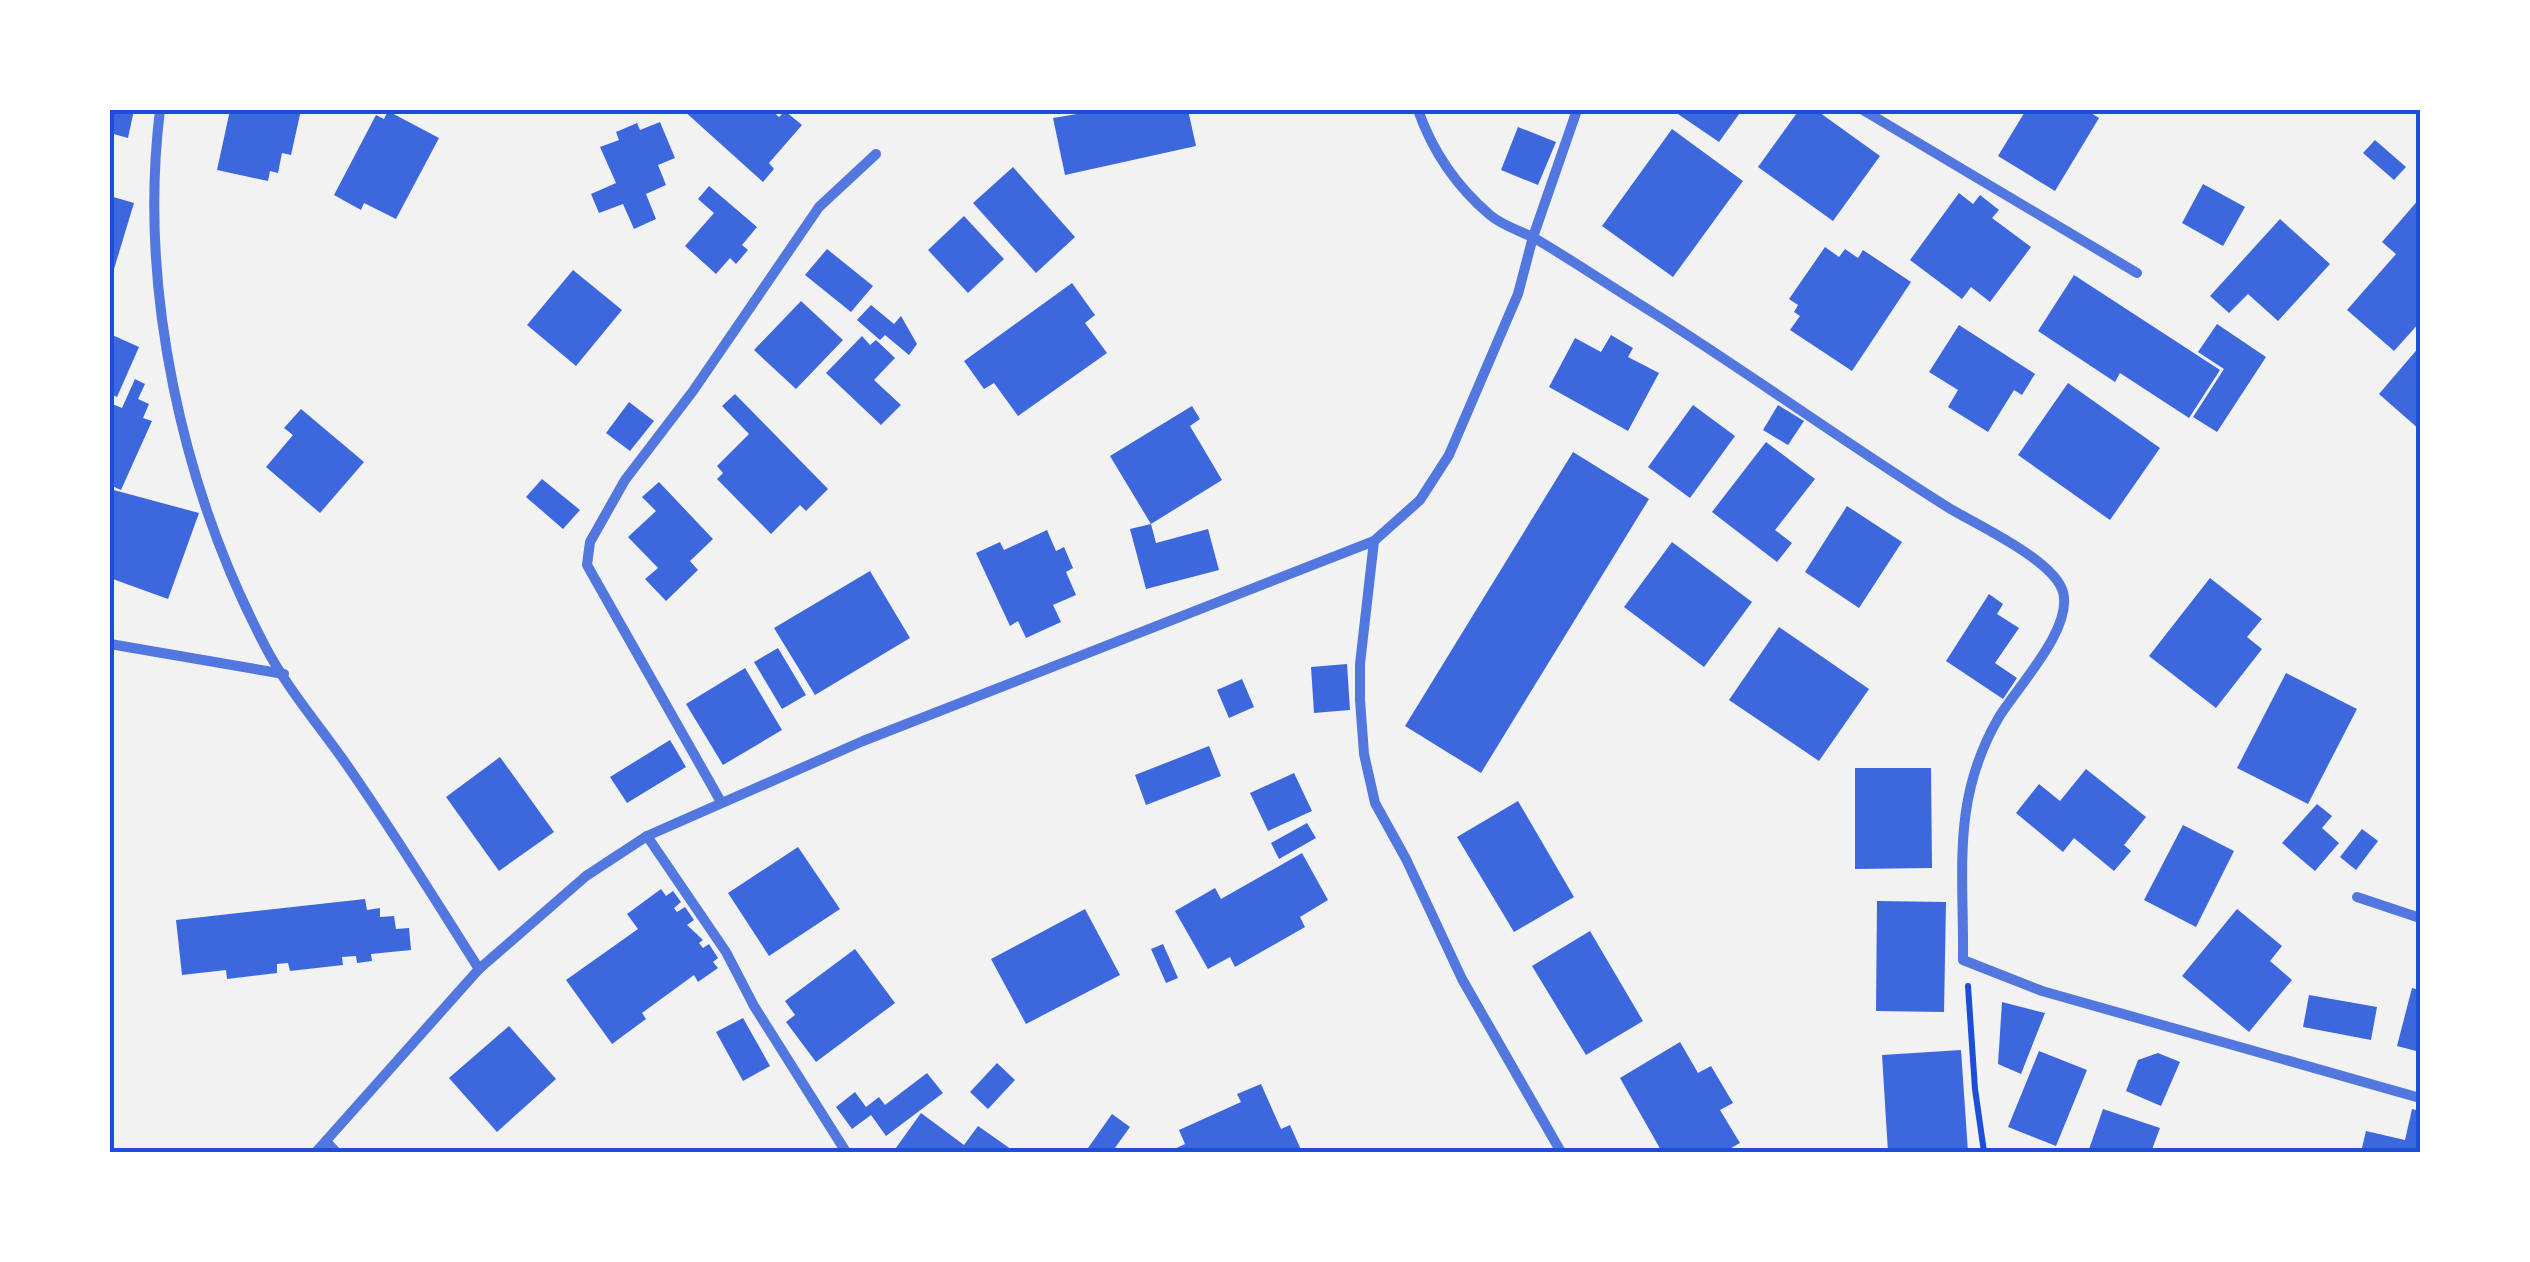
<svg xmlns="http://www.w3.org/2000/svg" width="2530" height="1262" font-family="'Fira Sans Condensed',sans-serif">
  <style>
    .building { fill: #3d67dc }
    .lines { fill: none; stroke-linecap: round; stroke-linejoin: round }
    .path { stroke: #1d4ed8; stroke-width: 6 }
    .minor { stroke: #5277de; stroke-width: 10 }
    .neatline { fill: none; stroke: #1d4ed8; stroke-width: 4 }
  </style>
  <rect width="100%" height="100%" fill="#f2f2f2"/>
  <!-- building -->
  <g class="building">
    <polygon points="110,110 134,110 128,138 110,133"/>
    <polygon points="230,110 301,110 291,155 282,153 278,173 270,171 268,181 217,170"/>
    <polygon points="683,110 771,110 779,117 785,111 802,125 769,163 774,169 763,182"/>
    <polygon points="1076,110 1188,110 1196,146 1065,175 1053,118 1077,114"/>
    <polygon points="1672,110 1742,110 1719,142"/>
    <polygon points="1799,110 1816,110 1880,156 1833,221 1758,167"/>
    <polygon points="2026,110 2086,110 2099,118 2055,191 1998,156"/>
    <polygon points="388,111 439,138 396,219 364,203 361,210 334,195 376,115 384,119"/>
    <polygon points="660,122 675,158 658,165 666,185 646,194 656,219 634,229 623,204 599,213 591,194 616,183 600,147 619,140 616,132 637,123 640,130"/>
    <polygon points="1518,127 1556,142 1538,185 1501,170"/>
    <polygon points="1672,129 1743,181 1673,277 1602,226"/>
    <polygon points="2375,140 2406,167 2394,180 2363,153"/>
    <polygon points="1013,167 1075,237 1036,273 973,203"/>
    <polygon points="2203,184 2245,207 2223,246 2182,223"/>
    <polygon points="709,186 757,227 742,245 748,250 736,264 730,258 716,274 685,246 714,213 698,199"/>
    <polygon points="1959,193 1973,204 1980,195 1999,210 1992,218 2031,247 1990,302 1971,287 1962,299 1910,260"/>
    <polygon points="110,196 134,203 111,279 110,279"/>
    <polygon points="2420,198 2420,322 2394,351 2347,310 2396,254 2382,242"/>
    <polygon points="964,216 1004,259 968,293 928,250"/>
    <polygon points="2280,219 2330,264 2278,321 2248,294 2229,313 2210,296"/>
    <polygon points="1825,247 1839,257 1845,249 1858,258 1863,250 1911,282 1852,371 1790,330 1800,316 1794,312 1798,305 1789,299"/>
    <polygon points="827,249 873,286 851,312 805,275"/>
    <polygon points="573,270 622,310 576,366 527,325"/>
    <polygon points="2074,275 2220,370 2189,418 2120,373 2115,382 2038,331"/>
    <polygon points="1072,283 1095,315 1085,323 1107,353 1018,416 994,383 984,389 964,361"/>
    <polygon points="801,301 843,340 796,389 754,350"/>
    <polygon points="871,305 894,324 901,316 917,344 909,355 885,335 880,340 857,320"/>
    <polygon points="2217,324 2266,357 2217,432 2193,417 2224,369 2198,352"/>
    <polygon points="1959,325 2035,374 2022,395 2014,390 1988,432 1948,407 1958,390 1929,372"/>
    <polygon points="110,334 139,347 117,397 110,394"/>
    <polygon points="1611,335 1633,348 1628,357 1659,373 1628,431 1549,387 1575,338 1601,352"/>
    <polygon points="862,336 870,345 876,340 895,358 874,380 901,405 881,425 826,373"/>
    <polygon points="2420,346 2420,430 2379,394"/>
    <polygon points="135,379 145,384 138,399 149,404 143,418 152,421 121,490 110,485 110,403 122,408"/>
    <polygon points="2068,383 2160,448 2110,520 2018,455"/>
    <polygon points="735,394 828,489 806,511 800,505 771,534 717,479 723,473 717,466 749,434 722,406"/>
    <polygon points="629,402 654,421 630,451 606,433"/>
    <polygon points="1693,405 1735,436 1690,498 1648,467"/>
    <polygon points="1778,405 1804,421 1788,445 1763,430"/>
    <polygon points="1192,406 1200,419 1190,426 1222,480 1151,524 1156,543 1208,529 1219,570 1146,589 1130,529 1151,524 1110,456"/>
    <polygon points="301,409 364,462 320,513 266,467 293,435 284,428"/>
    <polygon points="1766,442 1815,479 1775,530 1792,543 1777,562 1712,512"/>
    <polygon points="1573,452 1649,499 1481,773 1405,726"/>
    <polygon points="542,479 580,510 563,529 526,497"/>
    <polygon points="659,482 713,539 690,561 698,570 666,601 645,579 658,568 628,537 656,511 642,497"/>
    <polygon points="110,489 199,513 168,599 110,578"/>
    <polygon points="1847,506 1902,542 1859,608 1805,572"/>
    <polygon points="1047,530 1056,551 1064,547 1073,568 1066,572 1076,595 1053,605 1061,622 1026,638 1018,621 1010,626 976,553 1000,542 1004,550"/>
    <polygon points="1672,542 1752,602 1704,667 1624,607"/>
    <polygon points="870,571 910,638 815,695 774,628"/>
    <polygon points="2210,578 2262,619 2247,637 2262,649 2216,708 2149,656"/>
    <polygon points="1989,594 2003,604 1997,614 2019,628 1995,663 2017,678 2003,699 1946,661"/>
    <polygon points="1779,627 1869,689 1819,761 1729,700"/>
    <polygon points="778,648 806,695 782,709 754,662"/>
    <polygon points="1347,664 1350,710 1314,713 1311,667"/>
    <polygon points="745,668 782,730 723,765 686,704"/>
    <polygon points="2286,673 2357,709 2308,804 2237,768"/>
    <polygon points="1242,679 1254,707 1229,718 1217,690"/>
    <polygon points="670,740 686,767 627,803 610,777"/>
    <polygon points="1209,746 1221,776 1146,805 1135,775"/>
    <polygon points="500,757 554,832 499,871 446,797"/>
    <polygon points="1855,768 1931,768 1932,868 1855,869"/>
    <polygon points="2086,769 2146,817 2124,845 2131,851 2114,871 2074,838 2063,852 2016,813 2039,784 2060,801"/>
    <polygon points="1294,773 1312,811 1268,831 1250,793"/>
    <polygon points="1518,801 1574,897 1514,932 1457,837"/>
    <polygon points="2317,804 2332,816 2322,828 2339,843 2315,871 2282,843"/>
    <polygon points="1307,823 1316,838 1279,859 1271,843"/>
    <polygon points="2183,825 2234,851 2196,927 2144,900"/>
    <polygon points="2362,829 2378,841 2356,870 2340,857"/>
    <polygon points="798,847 840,909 769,956 728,893"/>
    <polygon points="1302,853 1328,900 1300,917 1305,927 1235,967 1230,957 1208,969 1175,911 1215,888 1221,899"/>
    <polygon points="661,889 666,896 673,891 681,902 674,908 677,912 685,907 694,920 687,925 703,940 699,943 703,948 709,944 718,958 713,962 718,968 698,982 694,975 642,1013 646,1019 612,1044 566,980 638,929 627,914"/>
    <polygon points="365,899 367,910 380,908 380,917 394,916 396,929 409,928 411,950 371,954 372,961 357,963 356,956 342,957 343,965 290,971 288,963 277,964 277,973 227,979 226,970 182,975 176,920"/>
    <polygon points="1877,901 1946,902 1944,1012 1876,1011"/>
    <polygon points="1085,909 1120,975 1026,1024 991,959"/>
    <polygon points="2237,909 2282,946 2270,961 2292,980 2249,1032 2182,976"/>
    <polygon points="1590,931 1643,1021 1586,1055 1532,966"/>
    <polygon points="1163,944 1178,978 1166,983 1151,949"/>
    <polygon points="855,949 895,1003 816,1062 786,1022 795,1015 785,1001"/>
    <polygon points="2412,988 2420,990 2420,1052 2397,1046"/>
    <polygon points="2309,995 2377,1007 2371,1040 2303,1027"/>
    <polygon points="2002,1002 2045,1013 2021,1074 1998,1064"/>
    <polygon points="743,1018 770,1066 743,1081 716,1032"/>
    <polygon points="509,1026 556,1079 497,1132 449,1078"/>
    <polygon points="1680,1042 1698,1073 1711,1066 1733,1103 1720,1110 1740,1143 1724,1152 1662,1152 1620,1078"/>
    <polygon points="1961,1050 1968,1152 1888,1152 1882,1055"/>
    <polygon points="2039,1051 2087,1070 2056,1146 2008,1127"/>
    <polygon points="2158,1053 2180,1062 2161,1106 2126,1091 2138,1060"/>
    <polygon points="997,1063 1015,1080 988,1109 970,1092"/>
    <polygon points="927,1073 943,1093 886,1136 871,1115 852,1129 836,1107 855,1092 866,1107 879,1097 885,1105"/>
    <polygon points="1261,1084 1281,1129 1290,1125 1302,1152 1168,1152 1185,1144 1179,1130 1241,1102 1237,1094"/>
    <polygon points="2103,1109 2160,1128 2151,1152 2088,1152"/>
    <polygon points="2412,1109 2420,1111 2420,1152 2361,1152 2366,1131 2405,1140"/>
    <polygon points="921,1113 964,1145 978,1126 1015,1152 893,1152"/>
    <polygon points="1112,1114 1130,1127 1112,1152 1093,1152 1088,1148"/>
  </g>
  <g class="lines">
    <!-- path -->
    <polyline class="path" points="1968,986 1975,1089 1984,1152"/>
    <!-- minor -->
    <g class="minor">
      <path d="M160,110C138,288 182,488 265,646C287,689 324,731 351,771C396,836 437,903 479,969"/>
      <path d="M1418,110C1432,150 1457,187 1490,215C1503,226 1521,231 1536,239C1575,262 1613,288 1652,312C1752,375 1848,445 1949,508C1977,525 2054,560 2063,592C2073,629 2018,686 1999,717C1951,799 1964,870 1963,960L2042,991L2420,1098"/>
      <polyline points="1863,110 2137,273"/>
      <polyline points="1374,541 1360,664 1360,700 1364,754 1375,803 1406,859 1462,979 1561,1152"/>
      <polyline points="110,644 284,674"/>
      <polyline points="721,802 587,565 590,542 625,480 693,391 819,207 876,154"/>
      <polyline points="647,836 726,952 754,1006 846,1152"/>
      <polyline points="2357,897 2420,918"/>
      <polyline points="326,1141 336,1152"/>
      <polyline points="316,1152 479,969 586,876 647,836 863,741 1374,541 1420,500 1449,455 1518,294 1533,237 1577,110"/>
    </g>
  </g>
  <!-- border -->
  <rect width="2530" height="1262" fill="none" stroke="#ffffff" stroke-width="225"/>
  <rect x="112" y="112" width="2306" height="1038" class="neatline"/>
</svg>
